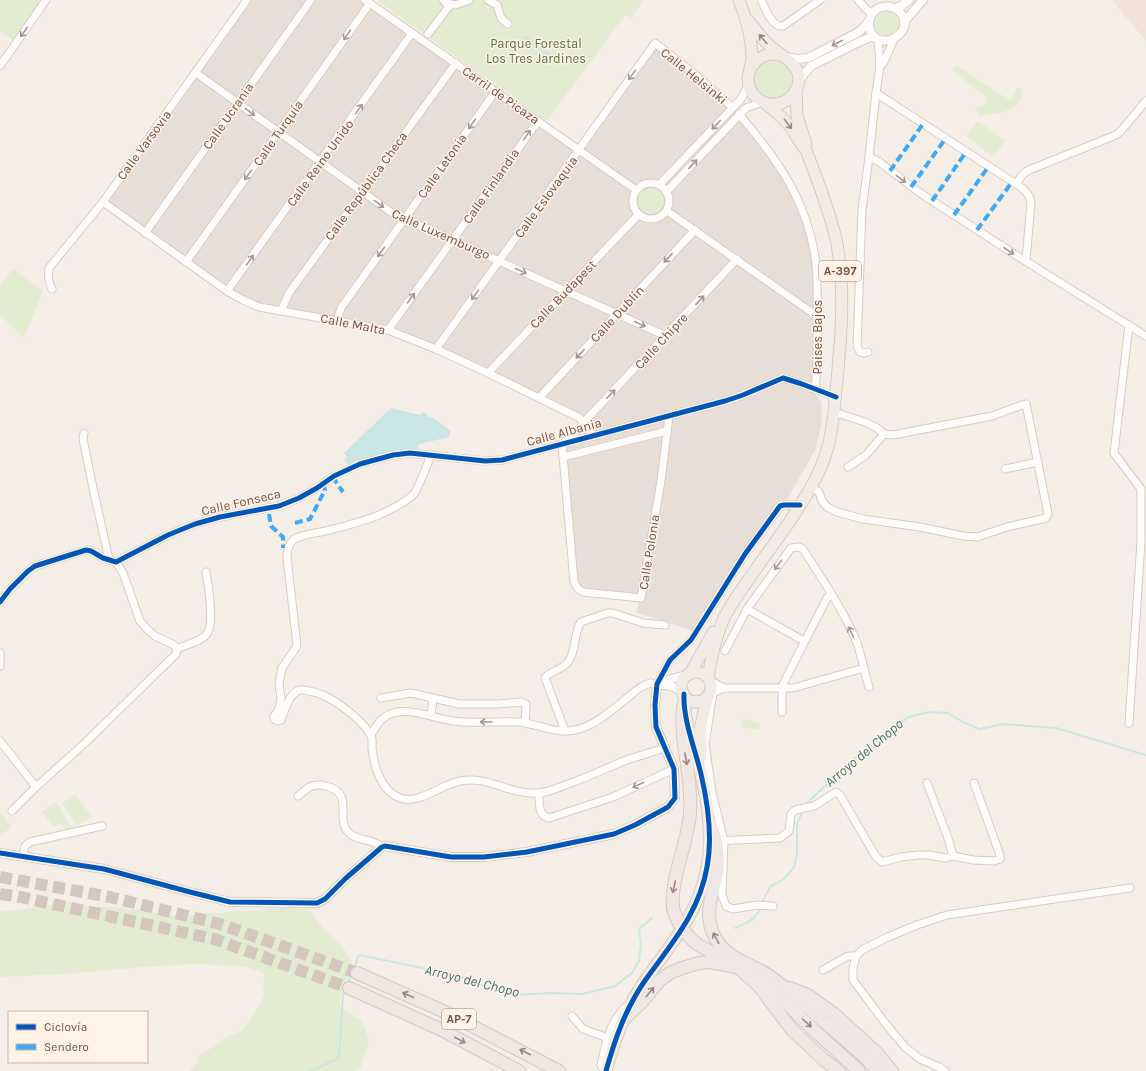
<svg xmlns="http://www.w3.org/2000/svg" width="1146" height="1071" font-family="Karla,sans-serif">
  <style>
    .residential { fill: #f1e3d6 }
    .industrial { fill: #e7ded7 }
    .green { fill: #e3ebd1 }
    .water { fill: #c9e6e5 }
    .lines { fill: none; stroke-linecap: round; stroke-linejoin: round }
    .stream { stroke: #c9e6e5; stroke-width: 2 }
    .motorway-tunnel { stroke: #d4c7be; stroke-width: 12; stroke-dasharray: 12 6; stroke-linecap: butt }
    .minor-casing { stroke: #d6cbc4; stroke-width: 9 }
    .tertiary-casing { stroke: #d6cbc4; stroke-width: 10 }
    .primary-casing { stroke: #d4c9c4; stroke-width: 13 }
    .motorway-casing { stroke: #d4c9c4; stroke-width: 14 }
    .minor { stroke: #fefcfb; stroke-width: 7 }
    .tertiary { stroke: #fefcfb; stroke-width: 8 }
    .primary { stroke: #f1ebe3; stroke-width: 11 }
    .motorway { stroke: #f0e6e3; stroke-width: 12 }
    .motorway-bridge-casing { stroke: #d4c9c4; stroke-width: 14; stroke-linecap: butt }
    .motorway-bridge { stroke: #f0e6e3; stroke-width: 12 }
    .quiet { stroke: #3fa9f5; stroke-width: 4; stroke-dasharray: 8 4; stroke-linecap: butt }
    .cycleway-casing { stroke: #fff2e6; stroke-width: 8 }
    .cycleway { stroke: #0057b8; stroke-width: 5 }
    .oneway { stroke: #a99690 }
    .oneway2 { stroke: #9e887e }
    .oneway3 { stroke: #9d867e }
    .labels { text-anchor: middle; dominant-baseline: central; stroke-width: 3; stroke-linejoin: round; paint-order: stroke }
    .shield { fill: #fff2e6; stroke: #9c8277; stroke-width: 1 }
    .shield-label { font-size: 12px; font-weight: bold; fill: #715248 }
    .park-label { font-size: 13px; fill: #567741; stroke: #fff2e6 }
    .street-label { font-size: 13px; fill: #715248; stroke: #fff2e6 }
    .water-label { font-size: 14px; font-style: italic; fill: #3d7377; stroke: #fff2e6 }
  </style>
  <rect width="100%" height="100%" fill="#f5eee6"/>
  <!-- residential -->
  <polygon class="residential" points="1112,0 1146,0 1146,41"/>
  <!-- industrial -->
  <polygon class="industrial" points="247,0 365,0 579,149 655,43 739,114 796,195 816,264 815,389 821,403 822,420 816,448 784,505 780,506 696,632 636,612 641,598 583,592 574,582 562,444 594,436 578,417 388,330 243,300 103,202"/>
  <!-- green -->
  <g class="green">
    <polygon points="0,0 44,0 14,41 0,31"/>
    <polygon points="376,0 644,0 631,18 625,15 547,121"/>
    <circle cx="886" cy="24" r="13"/>
    <circle cx="773" cy="79" r="19"/>
    <path d="M956,65L1011,101L1017,88L1023,89C1022,93 1023,98 1020,101C1013,113 992,114 980,117L975,108L987,104L986,97L952,70Z"/>
    <polygon points="978,121 1005,141 993,157 966,136"/>
    <circle cx="651" cy="201" r="13"/>
    <polygon points="13,269 43,291 24,338 0,315 0,285"/>
    <polygon points="742,719 760,723 759,730 740,727"/>
    <polygon points="75,794 92,817 77,825 62,804"/>
    <polygon points="56,802 73,829 67,831 60,823 54,827 42,812"/>
    <polygon points="0,812 12,827 0,835"/>
    <polygon points="67,902 96,907 113,907 177,916 282,908 309,909 322,927 343,947 353,964 340,998 340,1006 362,1021 369,1040 361,1067 355,1071 190,1071 196,1063 197,1057 202,1053 207,1051 229,1036 241,1031 254,1015 265,994 263,986 265,973 243,966 196,964 142,967 65,974 0,977 0,911 19,910"/>
  </g>
  <!-- water -->
  <g class="water">
    <polygon points="526,36 559,60 558,62 524,39"/>
    <polygon points="391,408 420,415 423,412 427,414 427,416 433,418 451,431 449,437 419,444 418,449 395,451 349,465 344,460 347,457 344,453"/>
  </g>
  <g class="lines">
    <!-- stream -->
    <g class="stream">
      <polyline points="805,805 807,803 855,758 892,731 908,717 929,712 948,713 961,721 979,729 1004,724 1056,728 1146,755"/>
      <polyline points="762,903 770,887 785,878 794,867 797,854 797,823 803,811"/>
      <path d="M735,928C745,924 757,919 761,907"/>
      <polyline points="348,983 359,955 457,975 488,988 518,995 550,993 582,994 615,986 632,973 639,961 641,945 639,929 652,918"/>
      <polyline points="311,1071 339,1058 343,995 345,991"/>
    </g>
    <!-- motorway-tunnel -->
    <g class="motorway-tunnel">
      <polyline points="0,877 110,897 220,924 357,973"/>
      <polyline points="0,894 16,896 214,939 349,988"/>
    </g>
    <defs>
      <g id="minor">
        <polyline points="365,0 636,190"/>
        <polyline points="443,0 446,3 455,5 469,0"/>
        <polyline points="488,0 497,5 501,18 508,24"/>
        <path d="M761,0C766,9 771,27 783,26L820,0"/>
        <polyline points="858,0 867,10 872,13"/>
        <polyline points="428,34 450,5"/>
        <polyline points="0,66 46,0"/>
        <polyline points="880,66 884,62 894,39"/>
        <polyline points="196,73 392,213 666,336"/>
        <polyline points="876,93 1016,184 1023,174 1029,170 1116,135 1121,131 1146,101"/>
        <path d="M739,114C778,160 809,203 816,264C818,283 817,303 817,322C817,345 818,367 815,389"/>
        <polyline points="869,157 878,161 920,193 1019,257 1146,336"/>
        <circle cx="651" cy="201" r="18"/>
        <path d="M1016,184C1024,189 1029,193 1031,202L1026,261"/>
        <polyline points="659,185 741,99 749,84"/>
        <polyline points="666,192 746,108 763,102"/>
        <path d="M103,202L227,291L243,300L259,307L388,330L436,349L488,373L578,417C585,423 587,430 594,436"/>
        <polyline points="667,211 814,314 817,314"/>
        <polyline points="145,233 311,0"/>
        <polyline points="186,262 370,3"/>
        <path d="M52,289C48,282 48,276 49,268L103,202L247,0"/>
        <polyline points="227,291 412,33"/>
        <polyline points="281,311 289,293 456,63"/>
        <polyline points="337,320 341,308 495,92"/>
        <polyline points="1129,325 1114,453 1141,489 1141,542 1129,723"/>
        <polyline points="388,330 538,121"/>
        <polyline points="436,349 655,43 696,75 733,108"/>
        <polyline points="868,352 864,353 860,352 857,346 862,210 869,157 876,93 880,66 878,39"/>
        <polyline points="488,373 638,215"/>
        <polyline points="539,398 695,230"/>
        <path d="M669,416L661,481L641,598L583,592L578,589L574,582L562,444C571,438 578,432 584,422L737,259"/>
        <polyline points="84,433 83,439 93,488 109,560"/>
        <path d="M431,456C427,464 418,490 413,495C388,516 356,523 326,531C316,533 302,534 293,540C288,545 287,550 287,557L297,646L282,668L279,683L281,699L279,709L274,716V719L278,721L281,720C285,710 288,697 297,691C301,689 305,690 309,691C330,694 357,716 370,733C373,737 372,744 372,748C374,767 381,791 400,798C419,805 442,784 460,781C488,775 509,795 537,793C544,793 553,790 560,787C580,780 599,772 619,763C634,757 650,753 665,748"/>
        <polyline points="563,457 667,431"/>
        <polyline points="848,467 866,455 884,434"/>
        <polyline points="1005,469 1038,462"/>
        <polyline points="811,487 819,492 822,501 827,507 837,512 863,519 920,527 963,536 977,537 1007,527 1042,519 1046,518 1048,514 1026,404 1022,405 992,416 893,435 884,434 877,428 865,422 834,412"/>
        <polyline points="0,602 10,589 28,571 35,566 86,550 91,551 103,558 116,562 168,535 195,524 220,517 279,506 299,498 317,488 334,476 360,464 393,455 410,453 485,461 502,460 725,401 743,395 783,378 802,384 836,397"/>
        <polyline points="747,609 804,641"/>
        <path d="M177,649C186,645 198,642 205,636C216,627 208,585 206,572"/>
        <path d="M725,651L747,609L791,548L799,547L803,549C821,578 846,613 858,646C862,659 865,674 869,687"/>
        <polyline points="0,653 0,666"/>
        <polyline points="709,680 724,688"/>
        <polyline points="713,693 705,744 712,792 724,841 722,895 726,906 733,909 757,905 773,906"/>
        <polyline points="710,694 724,688 793,688 864,668"/>
        <polyline points="381,698 411,693 433,698"/>
        <polyline points="782,712 782,686 827,598 831,595"/>
        <polyline points="431,716 433,698 459,704 498,704 521,702 526,704 525,723"/>
        <path d="M565,731L545,678C548,672 562,670 568,662C577,650 573,634 581,622L608,613H613L643,623L665,625"/>
        <path d="M371,735C374,730 377,724 381,720C400,702 432,718 452,721C474,724 496,721 519,722C539,724 553,734 575,730C598,726 623,700 641,687L650,683L657,684L670,660L691,640L745,554L780,506L784,505H800"/>
        <polyline points="0,741 36,787"/>
        <polyline points="927,783 948,838 953,856"/>
        <path d="M539,793C539,802 538,816 549,818L613,797L674,769"/>
        <path d="M298,796C309,787 312,783 326,786C355,793 335,818 348,832C357,842 373,838 382,847"/>
        <polyline points="12,811 36,787 85,743 176,654 177,649 174,645 155,636 147,629 140,621 123,573 116,562"/>
        <polyline points="716,841 780,838 789,831 791,814 795,810 814,806 836,792 840,795 876,857 882,862 901,857 918,855 928,855 946,858 953,856 973,860 994,861 1000,859 1000,855 974,783"/>
        <polyline points="23,856 25,846 30,842 102,826"/>
        <polyline points="823,970 848,956 856,956"/>
        <polyline points="572,1016 583,1029 608,1038"/>
        <path d="M605,1071L601,1065C606,1042 611,1016 631,1003"/>
        <polyline points="945,1071 939,1067 920,1059 905,1047 885,1023 859,988 853,980 853,968 856,956 862,950 888,937 917,925 947,915 1130,888"/>
      </g>
      <g id="tertiary">
        <polyline points="895,8 901,6 909,0"/>
        <polyline points="904,22 923,0"/>
        <path d="M786,57L797,59L808,58L857,33C861,30 865,27 868,22C870,20 870,17 872,14C878,5 891,4 899,11C922,34 868,59 869,21"/>
        <polyline points="799,82 804,74 811,66 861,41 874,36"/>
        <path d="M657,684C666,679 677,678 688,675"/>
        <polyline points="657,684 671,686 682,691"/>
        <polyline points="0,853 104,869 190,892 230,902 317,903 325,899 346,878 382,847 385,846 451,857 484,857 527,852 614,834 635,825 668,807 675,798 674,769 656,727 655,705 657,684"/>
      </g>
      <g id="primary">
        <path d="M739,0C744,13 748,24 750,38C751,44 752,52 752,59C751,66 748,73 748,80C749,95 762,106 777,104C785,103 793,97 796,90C808,65 780,57 767,43C759,36 755,27 747,20"/>
        <path d="M751,68C757,57 768,52 781,55"/>
        <polyline points="796,90 797,116 806,144"/>
        <circle cx="696" cy="687" r="15"/>
        <polyline points="690,674 713,632"/>
        <path d="M708,678C711,658 715,639 723,620C730,605 740,592 749,579C766,554 785,530 801,504C811,488 822,469 827,450C833,431 834,410 836,390C841,340 846,289 836,239C829,209 817,179 806,150C800,144 797,137 792,129C785,119 775,111 765,103"/>
        <polyline points="701,756 700,730 707,697"/>
        <path d="M606,1071C615,1039 625,1010 644,982C670,945 699,914 707,867C713,836 708,804 701,774C695,748 683,721 684,694"/>
      </g>
      <g id="motorway">
        <path d="M709,821C715,835 719,851 718,866C715,888 704,909 712,931C720,952 737,959 755,968C764,972 773,978 780,984C795,995 808,1008 822,1020C841,1036 861,1052 878,1071"/>
        <path d="M673,908C670,879 688,843 690,813C693,777 679,742 683,707"/>
        <polyline points="697,944 729,962"/>
        <polyline points="357,973 445,1012 559,1071"/>
        <polyline points="759,979 779,995 803,1020 859,1071"/>
        <polyline points="349,988 442,1030 519,1071"/>
        <polyline points="790,988 808,995 834,1014 876,1052 892,1071"/>
        <polyline points="623,1020 642,1002 659,981 670,973 682,968 699,963 709,962 737,967 758,985 792,1030 824,1060 839,1071"/>
      </g>
    </defs>
    <!-- minor casing -->
    <use href="#minor" class="minor-casing"/>
    <!-- tertiary casing -->
    <use href="#tertiary" class="tertiary-casing"/>
    <!-- primary casing -->
    <use href="#primary" class="primary-casing"/>
    <!-- motorway casing -->
    <use href="#motorway" class="motorway-casing"/>
    <!-- minor -->
    <use href="#minor" class="minor"/>
    <!-- tertiary -->
    <use href="#tertiary" class="tertiary"/>
    <!-- primary -->
    <use href="#primary" class="primary"/>
    <!-- motorway -->
    <use href="#motorway" class="motorway"/>
    <defs>
      <path id="motorway-bridge" d="M673,908C677,923 684,934 697,944"/>
    </defs>
    <!-- motorway-bridge casing -->
    <use href="#motorway-bridge" class="motorway-bridge-casing"/>
    <!-- motorway-bridge -->
    <use href="#motorway-bridge" class="motorway-bridge"/>
    <!-- quiet -->
    <g class="quiet">
      <polyline points="890,171 923,124"/>
      <polyline points="911,187 946,138"/>
      <polyline points="932,201 966,152"/>
      <polyline points="954,215 989,166"/>
      <polyline points="977,230 1012,182"/>
      <polyline points="334,476 336,482 343,492"/>
      <polyline points="269,514 271,526 283,537 283,548"/>
      <polyline points="295,523 310,519 325,490 323,484"/>
    </g>
    <defs>
      <g id="cycleway">
        <polyline points="0,602 10,589 28,571 35,566 86,550 91,551 103,558 116,562 168,535 195,524 220,517 279,506 299,498 317,488 334,476 360,464 393,455 410,453 485,461 502,460 725,401 743,395 783,378 802,384 836,397"/>
        <polyline points="0,853 104,869 190,892 230,902 317,903 325,899 346,878 382,847 385,846 451,857 484,857 527,852 614,834 635,825 668,807 675,798 674,769 656,727 655,705 657,684 670,660 691,640 745,554 780,506 784,505 800,505"/>
        <path d="M606,1071C615,1039 625,1010 644,982C670,945 699,914 707,867C713,836 708,804 701,774C695,748 683,721 684,694"/>
      </g>
    </defs>
    <!-- cycleway casing -->
    <use href="#cycleway" class="cycleway-casing"/>
    <!-- cycleway -->
    <use href="#cycleway" class="cycleway"/>
  </g>
  <!-- one-way arrows -->
  <defs><path id="oneway-shaft" d="M-6 0H5M1.5-3L5.5 0L1.5 3" fill="none" stroke-width="1.6" stroke-linecap="round" stroke-linejoin="round"/></defs>
  <g class="oneway">
    <use href="#oneway-shaft" transform="translate(24 32) rotate(125)"/>
    <use href="#oneway-shaft" transform="translate(347 35) rotate(125)"/>
    <use href="#oneway-shaft" transform="translate(837 43) rotate(153)"/>
    <use href="#oneway-shaft" transform="translate(632 75) rotate(125)"/>
    <use href="#oneway-shaft" transform="translate(359 109) rotate(-55)"/>
    <use href="#oneway-shaft" transform="translate(250 112) rotate(36)"/>
    <use href="#oneway-shaft" transform="translate(472 124) rotate(125)"/>
    <use href="#oneway-shaft" transform="translate(716 125) rotate(134)"/>
    <use href="#oneway-shaft" transform="translate(527 135) rotate(-55)"/>
    <use href="#oneway-shaft" transform="translate(693 164) rotate(-47)"/>
    <use href="#oneway-shaft" transform="translate(248 175) rotate(126)"/>
    <use href="#oneway-shaft" transform="translate(901 179) rotate(37)"/>
    <use href="#oneway-shaft" transform="translate(379 204) rotate(36)"/>
    <use href="#oneway-shaft" transform="translate(1009 251) rotate(33)"/>
    <use href="#oneway-shaft" transform="translate(381 252) rotate(126)"/>
    <use href="#oneway-shaft" transform="translate(668 258) rotate(133)"/>
    <use href="#oneway-shaft" transform="translate(250 260) rotate(-54)"/>
    <use href="#oneway-shaft" transform="translate(521 271) rotate(25)"/>
    <use href="#oneway-shaft" transform="translate(475 295) rotate(126)"/>
    <use href="#oneway-shaft" transform="translate(411 298) rotate(-54)"/>
    <use href="#oneway-shaft" transform="translate(700 300) rotate(-47)"/>
    <use href="#oneway-shaft" transform="translate(640 324) rotate(25)"/>
    <use href="#oneway-shaft" transform="translate(580 354) rotate(133)"/>
    <use href="#oneway-shaft" transform="translate(611 394) rotate(-46)"/>
    <use href="#oneway-shaft" transform="translate(778 565) rotate(127)"/>
    <use href="#oneway-shaft" transform="translate(851 632) rotate(-116)"/>
    <use href="#oneway-shaft" transform="translate(486 722) rotate(180)"/>
    <use href="#oneway-shaft" transform="translate(638 785) rotate(155)"/>
  </g>
  <g class="oneway2">
    <use href="#oneway-shaft" transform="translate(763 39) rotate(-131)"/>
    <use href="#oneway-shaft" transform="translate(788 124) rotate(52)"/>
  </g>
  <g class="oneway3">
    <use href="#oneway-shaft" transform="translate(686 759) rotate(80)"/>
    <use href="#oneway-shaft" transform="translate(674 887) rotate(103)"/>
    <use href="#oneway-shaft" transform="translate(716 938) rotate(-118)"/>
    <use href="#oneway-shaft" transform="translate(650 992) rotate(-51)"/>
    <use href="#oneway-shaft" transform="translate(408 995) rotate(-156)"/>
    <use href="#oneway-shaft" transform="translate(807 1023) rotate(42)"/>
    <use href="#oneway-shaft" transform="translate(460 1040) rotate(28)"/>
    <use href="#oneway-shaft" transform="translate(525 1052) rotate(-153)"/>
  </g>
  <g class="labels">
    <!-- shield labels -->
    <g class="shield">
      <rect x="819" y="261" width="42" height="20" rx="3"/>
      <rect x="442" y="1009" width="34" height="20" rx="3"/>
    </g>
    <g class="shield-label">
      <text x="840" y="271">A-397</text>
      <text x="459" y="1019">AP-7</text>
    </g>
    <!-- park labels -->
    <g class="park-label">
      <text x="536" y="43">Parque Forestal<tspan x="536" dy="15">Los Tres Jardines</tspan></text>
    </g>
    <!-- street labels -->
    <g class="street-label">
      <text transform="translate(694 76) rotate(39)">Calle Helsinki</text>
      <text transform="translate(501 95) rotate(35)">Carril de Picaza</text>
      <text transform="translate(228 116) rotate(-55)">Calle Ucrania</text>
      <text transform="translate(278 133) rotate(-55)">Calle Turquía</text>
      <text transform="translate(144 145) rotate(-54)">Calle Varsovia</text>
      <text transform="translate(320 163) rotate(-54)">Calle Reino Unido</text>
      <text transform="translate(442 166) rotate(-55)">Calle Letonia</text>
      <text transform="translate(366 186) rotate(-54)">Calle República Checa</text>
      <text transform="translate(491 186) rotate(-55)">Calle Finlandia</text>
      <text transform="translate(546 197) rotate(-54)">Calle Eslovaquia</text>
      <text transform="translate(441 234) rotate(24)">Calle Luxemburgo</text>
      <text transform="translate(563 294) rotate(-46)">Calle Budapest</text>
      <text transform="translate(617 314) rotate(-47)">Calle Dublín</text>
      <text transform="translate(353 324) rotate(11)">Calle Malta</text>
      <text transform="translate(817 337) rotate(-90)">Paises Bajos</text>
      <text transform="translate(661 341) rotate(-47)">Calle Chipre</text>
      <text transform="translate(564 432) rotate(-15)">Calle Albania</text>
      <text transform="translate(241 502) rotate(-13)">Calle Fonseca</text>
      <text transform="translate(649 552) rotate(-81)">Calle Polonia</text>
    </g>
    <!-- water labels -->
    <g class="water-label">
      <text transform="translate(864 753) rotate(-40)">Arroyo del Chopo</text>
      <text transform="translate(472 981) rotate(14)">Arroyo del Chopo</text>
    </g>
  </g>
  <!-- legend -->
  <rect x="8" y="1011" width="140" height="52" fill="#fff2e6" stroke="#c6b2a7"/>
  <rect x="16" y="1024" width="20" height="6" fill="#0057b8" stroke="#c6b2a7"/>
  <text x="44" y="1031" font-size="12" fill="#715248">Ciclovía</text>
  <rect x="16" y="1044" width="20" height="6" fill="#3fa9f5" stroke="#c6b2a7"/>
  <text x="44" y="1051" font-size="12" fill="#715248">Sendero</text>
</svg>
